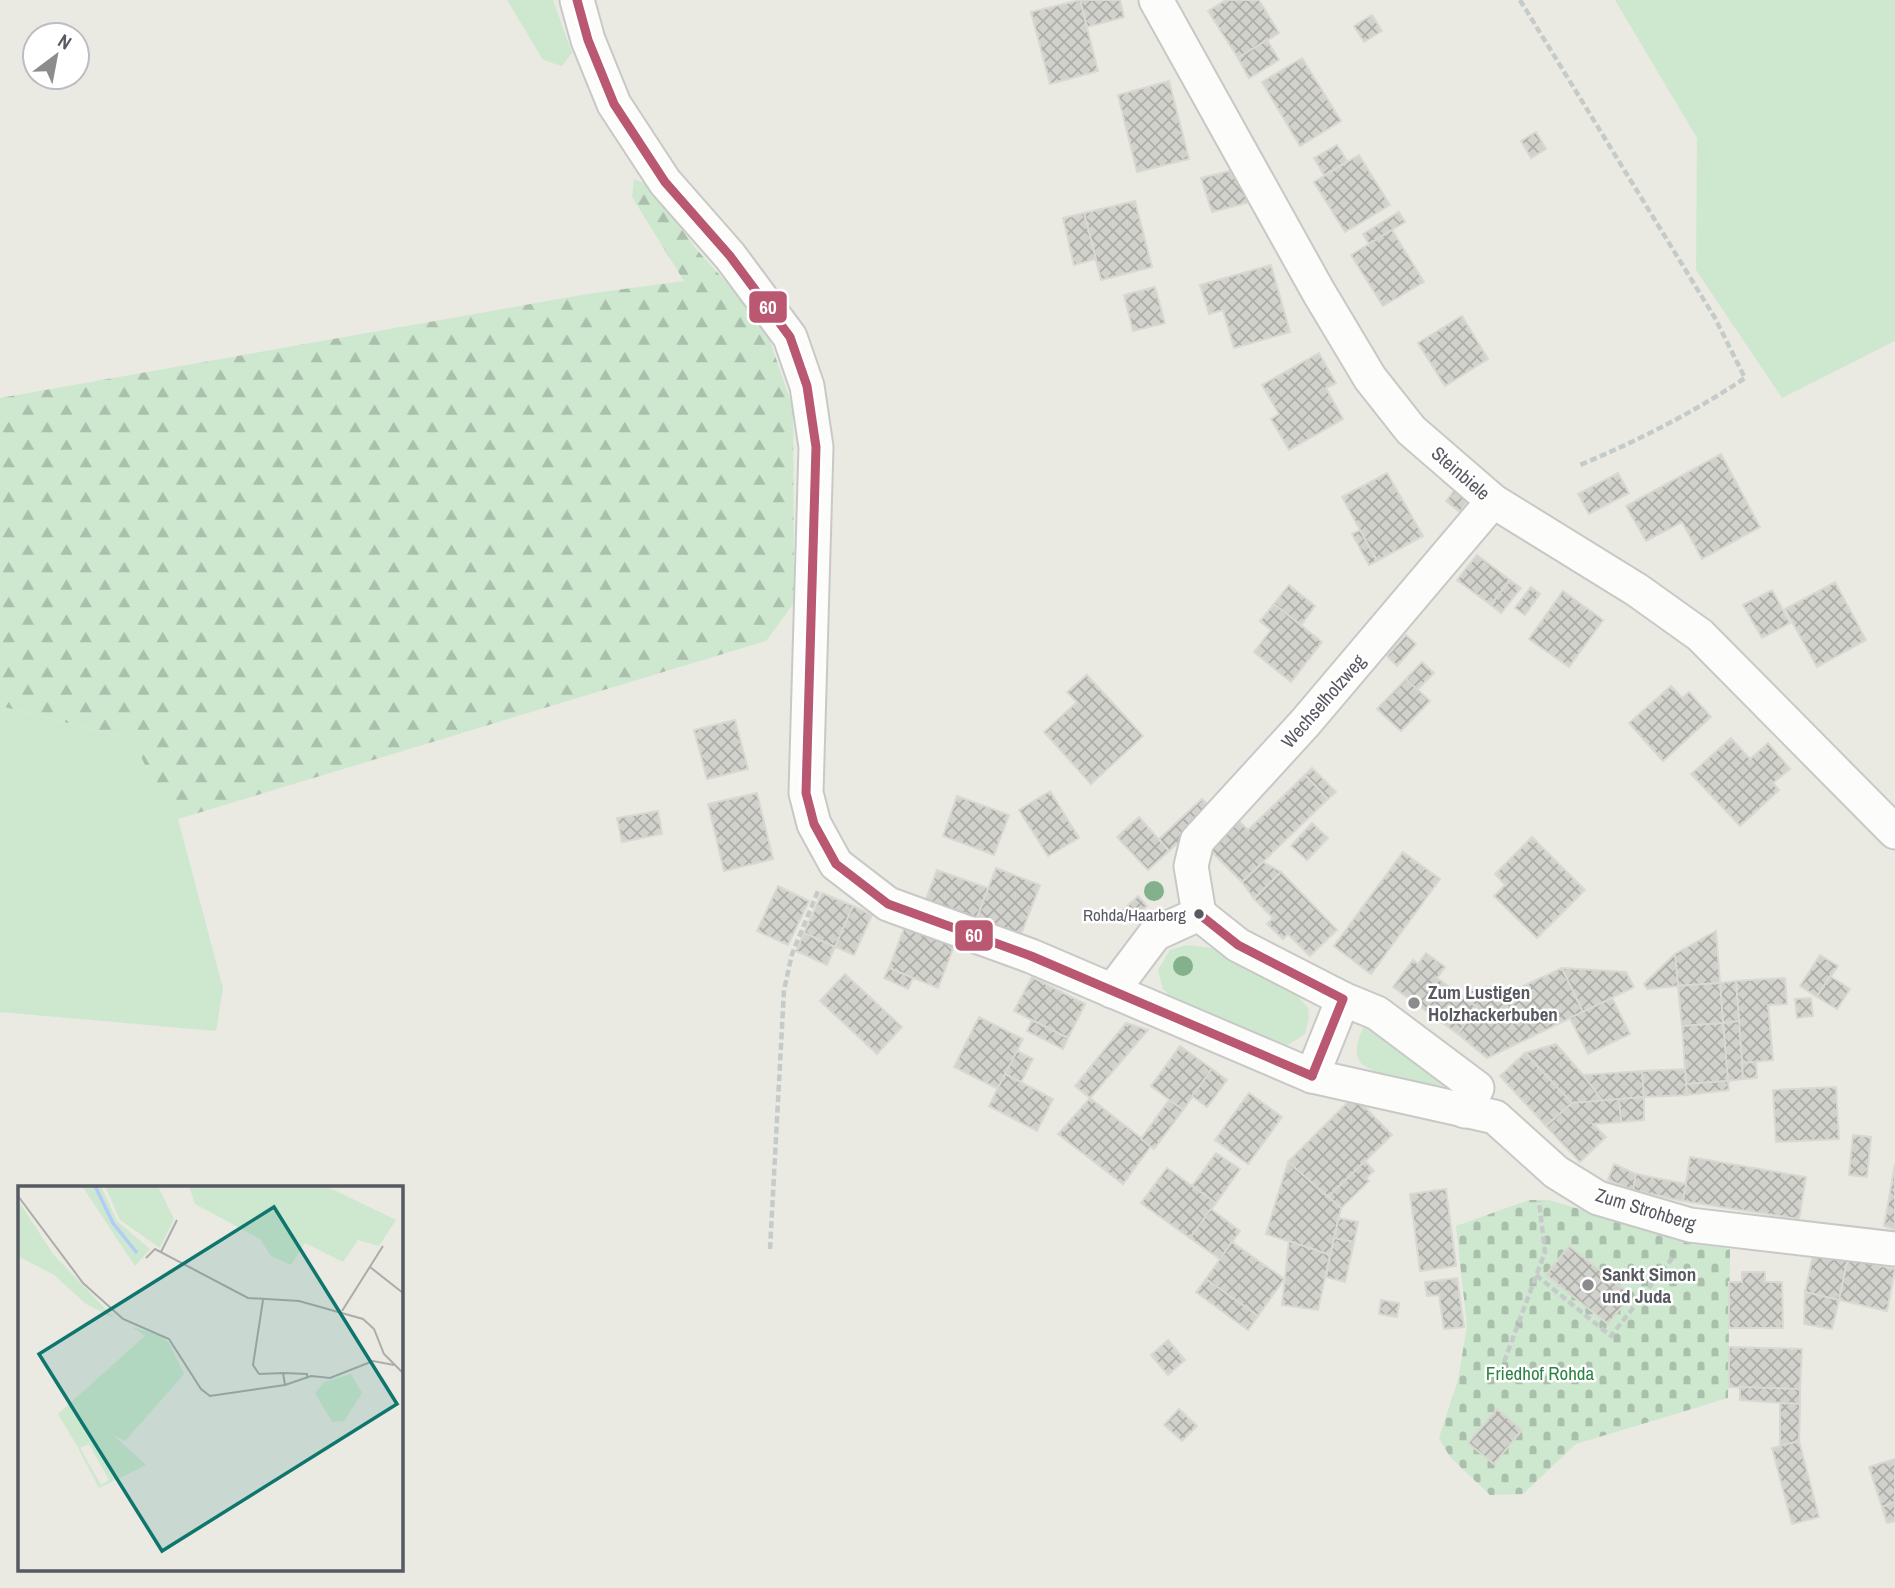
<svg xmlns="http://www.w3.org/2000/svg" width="1895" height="1588" font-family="'Archivo Narrow',sans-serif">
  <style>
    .green { fill: #cee8d0 }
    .forest { fill: url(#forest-firs) }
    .cemetery { fill: url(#cemetery-stones) }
    .building { fill: url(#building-cross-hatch); stroke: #d9d8d1; stroke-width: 2 }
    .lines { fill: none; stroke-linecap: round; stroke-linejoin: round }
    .minor-casing { stroke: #c8c8c7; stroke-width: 37 }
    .path { stroke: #c5cbc9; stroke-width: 4.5; stroke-dasharray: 7 3.5; stroke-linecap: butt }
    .minor { stroke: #fcfcfb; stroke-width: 33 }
    .bus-1-casing { stroke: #fff; stroke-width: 14 }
    .bus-1 { stroke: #ba5872; stroke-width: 9 }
    .tree { fill: #83b18b }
    .bus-dot { fill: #585a61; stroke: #fff; stroke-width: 2.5 }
    .poi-dot { fill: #8b8c8e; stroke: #fff; stroke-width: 2.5 }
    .labels { text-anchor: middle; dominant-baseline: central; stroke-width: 5; stroke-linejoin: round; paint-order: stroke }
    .bus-label { font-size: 17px; fill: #585a61; stroke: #fff; text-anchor: end }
    .street-label { font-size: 19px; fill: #585a61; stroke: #fff }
    .poi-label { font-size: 19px; font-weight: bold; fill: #585a61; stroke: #fff; text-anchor: start }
    .park-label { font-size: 19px; fill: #2e8343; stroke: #fff }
    .inset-river { fill: none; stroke: #b3ccf6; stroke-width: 3.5 }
    .inset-road { fill: none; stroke: #acacaa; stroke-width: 2 }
    .view { fill: #0f766e; fill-opacity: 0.15; stroke: #0f766e; stroke-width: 3.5 }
    .inset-edge { fill: none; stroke: #585a61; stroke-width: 3.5 }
    .line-badge { stroke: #fff; stroke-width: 2.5 }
    .badge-label { font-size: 19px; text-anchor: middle; font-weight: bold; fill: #fff }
  </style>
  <defs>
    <pattern id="forest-firs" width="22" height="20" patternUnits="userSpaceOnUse" patternTransform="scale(1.75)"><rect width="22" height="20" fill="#cee8d0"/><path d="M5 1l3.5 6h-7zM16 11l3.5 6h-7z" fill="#aabfac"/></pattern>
    <pattern id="cemetery-stones" width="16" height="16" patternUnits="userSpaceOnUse" patternTransform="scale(1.75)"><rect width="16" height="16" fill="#cee8d0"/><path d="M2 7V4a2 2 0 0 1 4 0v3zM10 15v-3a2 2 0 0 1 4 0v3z" fill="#aabfac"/></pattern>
    <pattern id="building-cross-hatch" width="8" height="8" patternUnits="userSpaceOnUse" patternTransform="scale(1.75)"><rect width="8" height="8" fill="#d2d2cd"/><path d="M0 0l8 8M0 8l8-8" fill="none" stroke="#adadaa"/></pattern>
  </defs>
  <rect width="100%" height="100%" fill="#eae9e2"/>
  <!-- green -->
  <g class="green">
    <polygon points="507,0 553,0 572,53 562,66 543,60"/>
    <polygon points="1615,0 1895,0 1895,341 1782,398 1696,270 1697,138"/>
    <polygon points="0,706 132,739 150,775 178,819 223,988 216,1031 0,1012"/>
    <polygon points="1186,945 1211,948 1293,990 1308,1008 1309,1018 1305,1034 1285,1047 1217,1019 1169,995 1163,989 1158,970 1170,950"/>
    <path d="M1366,1022L1446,1080L1444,1086C1426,1082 1366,1076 1359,1060C1353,1049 1361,1032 1366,1022Z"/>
  </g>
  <!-- forest -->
  <polygon class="forest" points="634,179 649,185 697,250 764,324 793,408 794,603 766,641 178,819 150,775 132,739 0,706 0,398 587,294 684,281 632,197"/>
  <!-- cemetery -->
  <polygon class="cemetery" points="1529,1200 1549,1200 1678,1238 1730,1249 1728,1398 1576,1444 1523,1494 1490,1495 1450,1457 1439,1438 1458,1380 1467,1326 1456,1226"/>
  <!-- building -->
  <g class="building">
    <polygon points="1080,0 1120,0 1124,17 1087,27"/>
    <polygon points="1080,0 1098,71 1050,84 1031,12"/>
    <polygon points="1226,0 1259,0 1279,33 1238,58 1208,11"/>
    <polygon points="1372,15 1382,31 1364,42 1354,26"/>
    <polygon points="1267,40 1279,60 1249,78 1238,58"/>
    <polygon points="1302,58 1341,121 1300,146 1262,82"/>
    <polygon points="1169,81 1189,159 1137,172 1118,95"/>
    <polygon points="1536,132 1546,149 1531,158 1521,141"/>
    <polygon points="1337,145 1347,161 1324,175 1314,158"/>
    <polygon points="1359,155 1390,205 1345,232 1314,182"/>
    <polygon points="1230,171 1250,202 1212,212 1201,178"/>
    <polygon points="1135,201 1152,267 1101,280 1084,213"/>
    <polygon points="1399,212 1405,222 1369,244 1363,234"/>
    <polygon points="1084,213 1096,259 1074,265 1063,218"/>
    <polygon points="1392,230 1424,282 1383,306 1351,255"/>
    <polygon points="1271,265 1290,332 1234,348 1223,310 1209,314 1200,285"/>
    <polygon points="1155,287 1165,323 1133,331 1124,295"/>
    <polygon points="1462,316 1488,359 1445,386 1418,343"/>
    <polygon points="1319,353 1336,383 1326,388 1343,419 1289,450 1271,419 1279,414 1262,385"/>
    <polygon points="1721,454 1760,527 1702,559 1682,522 1646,541 1626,506"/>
    <polygon points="1387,473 1423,536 1377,561 1342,497"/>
    <polygon points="1618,473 1629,493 1589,514 1578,494"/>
    <polygon points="1457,487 1470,498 1460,512 1446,501"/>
    <polygon points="1360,530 1377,561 1369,565 1352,534"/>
    <polygon points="1477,555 1510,580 1491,605 1457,580"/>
    <polygon points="1510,580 1521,588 1501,613 1491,605"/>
    <polygon points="1835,582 1866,640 1817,667 1785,609"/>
    <polygon points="1289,585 1315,606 1301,625 1274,604"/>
    <polygon points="1531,587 1540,594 1525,615 1515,608"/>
    <polygon points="1772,590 1790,623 1762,638 1743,605"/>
    <polygon points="1563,591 1603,620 1569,667 1529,639"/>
    <polygon points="1274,604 1322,642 1291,682 1254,652 1271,630 1260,621"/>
    <polygon points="1406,635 1416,644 1397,666 1387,656"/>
    <polygon points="1422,662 1434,673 1417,690 1406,679"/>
    <polygon points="1087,675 1143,736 1091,784 1044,732 1077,702 1067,692"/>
    <polygon points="1406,679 1430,701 1401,731 1377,709"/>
    <polygon points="1671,686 1682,698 1689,692 1711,717 1663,761 1629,723"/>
    <polygon points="735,720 748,769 707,779 694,730"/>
    <polygon points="1731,738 1750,759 1768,743 1790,769 1773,783 1779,790 1740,826 1691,774"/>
    <polygon points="1312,768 1336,792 1328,799 1305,775"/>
    <polygon points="1305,775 1328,799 1242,882 1206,846 1235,817 1248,830"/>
    <polygon points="1050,791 1079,838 1048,856 1019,810"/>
    <polygon points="757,793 773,859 724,871 708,804"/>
    <polygon points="957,796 1009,815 994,855 943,836"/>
    <polygon points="1202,799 1213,810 1169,851 1159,839"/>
    <polygon points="658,811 662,834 622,842 617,818"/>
    <polygon points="1139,817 1169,851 1148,870 1117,837"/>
    <polygon points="1312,823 1328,838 1307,860 1291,846"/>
    <polygon points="1532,837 1585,890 1537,938 1494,896 1505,885 1495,874"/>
    <polygon points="1403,852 1440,879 1371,974 1334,946"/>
    <polygon points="1263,862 1281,872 1254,899 1242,882"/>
    <polygon points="996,868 1040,885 1020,937 976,920"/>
    <polygon points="937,870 988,888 976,920 925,902"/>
    <polygon points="1281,872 1337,930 1310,956 1288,934 1283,939 1267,924 1273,918 1254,899"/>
    <polygon points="778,886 809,901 788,945 757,931"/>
    <polygon points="822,893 853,906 835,947 804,933"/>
    <polygon points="1138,896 1147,906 1131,921 1122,911"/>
    <polygon points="853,906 872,915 854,955 835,947"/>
    <polygon points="905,926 954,946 938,988 889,968"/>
    <polygon points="1716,931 1720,983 1678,986 1675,954"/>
    <polygon points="804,933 835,947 827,965 796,951"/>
    <polygon points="1426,953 1445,967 1437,978 1477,1007 1458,1034 1393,987 1413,960 1418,964"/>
    <polygon points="1675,954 1678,986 1647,989 1644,984"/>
    <polygon points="1820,955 1838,966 1817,997 1800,986"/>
    <polygon points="889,968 913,978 908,989 884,978"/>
    <polygon points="1562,968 1583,1012 1487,1058 1458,1034 1477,1007 1468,1000 1465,993 1476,988 1490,987 1495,999"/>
    <polygon points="1562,968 1626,972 1634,987 1583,1012"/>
    <polygon points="845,974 902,1027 877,1054 820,1001"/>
    <polygon points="1830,976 1850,989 1837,1009 1817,997"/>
    <polygon points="1032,977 1085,1004 1068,1038 1014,1011"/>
    <polygon points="1785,978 1787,1004 1768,1005 1773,1060 1742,1063 1736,981"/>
    <polygon points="1736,981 1739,1021 1723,1023 1720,983"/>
    <polygon points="1720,983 1723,1023 1682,1026 1678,986"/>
    <polygon points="1612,998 1630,1034 1588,1054 1570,1018"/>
    <polygon points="1811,998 1813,1016 1797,1018 1795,999"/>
    <polygon points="979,1017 1023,1039 998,1089 954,1067"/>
    <polygon points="1032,1020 1068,1038 1063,1049 1027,1031"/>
    <polygon points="1739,1021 1743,1079 1728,1081 1723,1023"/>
    <polygon points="1126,1023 1148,1030 1090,1098 1075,1086"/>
    <polygon points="1723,1023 1728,1081 1686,1084 1682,1026"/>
    <polygon points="1556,1044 1583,1075 1603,1101 1572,1103 1525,1053"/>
    <polygon points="1180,1046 1212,1069 1183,1110 1151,1086"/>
    <polygon points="1017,1051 1033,1059 1021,1082 1005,1074"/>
    <polygon points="1525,1053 1572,1103 1546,1126 1500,1076"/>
    <polygon points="1756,1062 1757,1078 1743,1079 1742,1063"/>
    <polygon points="1212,1069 1227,1080 1207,1107 1192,1096"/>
    <polygon points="1685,1069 1687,1095 1644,1097 1642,1071"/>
    <polygon points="1642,1071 1644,1097 1603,1101 1583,1075"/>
    <polygon points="1005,1074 1053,1099 1037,1131 989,1106"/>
    <polygon points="1728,1081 1729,1090 1687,1095 1686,1084"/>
    <polygon points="1836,1087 1839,1139 1776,1142 1773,1090"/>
    <polygon points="1249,1093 1282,1117 1248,1164 1215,1140"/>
    <polygon points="1354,1096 1392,1135 1328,1197 1288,1162"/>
    <polygon points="1644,1097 1644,1120 1621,1122 1619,1099"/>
    <polygon points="1090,1098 1151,1146 1123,1184 1058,1134"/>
    <polygon points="1619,1099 1621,1122 1593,1124 1606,1137 1580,1162 1546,1126 1572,1103"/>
    <polygon points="1169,1100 1183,1110 1154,1149 1141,1139"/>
    <polygon points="1853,1135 1871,1137 1867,1177 1849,1175"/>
    <polygon points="1216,1153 1240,1169 1216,1203 1192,1186"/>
    <polygon points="1690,1157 1806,1177 1799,1219 1683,1201"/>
    <polygon points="1365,1161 1374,1171 1366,1178 1369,1181 1341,1208 1328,1197"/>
    <polygon points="1288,1162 1341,1208 1330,1255 1266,1234"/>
    <polygon points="1614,1164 1636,1174 1633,1190 1608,1180"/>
    <polygon points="1895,1164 1895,1229 1884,1226"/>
    <polygon points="1167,1168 1216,1203 1190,1238 1141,1203"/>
    <polygon points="1636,1174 1686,1184 1683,1201 1633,1190"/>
    <polygon points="1446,1189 1456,1266 1420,1271 1410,1194"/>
    <polygon points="1211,1209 1240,1231 1220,1259 1190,1238"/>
    <polygon points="1339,1218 1358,1222 1354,1242 1334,1238"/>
    <polygon points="1334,1238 1354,1242 1345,1282 1326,1277"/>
    <polygon points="1289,1241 1330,1255 1318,1310 1282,1305"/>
    <polygon points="1232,1242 1284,1279 1258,1316 1206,1279"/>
    <polygon points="1569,1246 1631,1295 1608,1324 1546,1275"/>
    <polygon points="1814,1251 1848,1258 1839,1300 1805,1292"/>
    <polygon points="1848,1258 1895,1269 1887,1311 1839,1300"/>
    <polygon points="1742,1272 1765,1272 1765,1282 1782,1282 1783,1328 1729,1328 1729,1282 1742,1282"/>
    <polygon points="1457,1278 1464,1327 1444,1329 1439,1295 1427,1296 1425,1282"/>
    <polygon points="1206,1279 1258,1316 1248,1330 1196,1292"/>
    <polygon points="1805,1292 1839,1300 1832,1329 1804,1324"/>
    <polygon points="1381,1300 1399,1303 1397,1317 1379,1314"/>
    <polygon points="1168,1340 1185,1360 1168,1375 1151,1355"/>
    <polygon points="1729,1347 1802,1349 1800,1389 1729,1387"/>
    <polygon points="1740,1387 1800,1389 1800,1404 1740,1400"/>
    <polygon points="1780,1403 1800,1404 1799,1441 1780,1446"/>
    <polygon points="1179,1409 1197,1426 1182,1441 1164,1425"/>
    <polygon points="1497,1409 1522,1430 1494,1464 1468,1443"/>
    <polygon points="1799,1441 1819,1517 1792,1524 1772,1448"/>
    <polygon points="1895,1459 1895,1502 1882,1507 1869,1467"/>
    <polygon points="1895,1502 1895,1521 1887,1523 1882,1507"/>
  </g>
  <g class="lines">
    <defs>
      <g id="minor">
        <polyline points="577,0 588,40 614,104 665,182 730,256 790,337 807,386 816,447 806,793 814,824 836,864 888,904 1031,956 1312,1076 1495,1117 1556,1172 1598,1198 1690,1225 1895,1249"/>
        <polyline points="1156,0 1318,291 1370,378 1411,430 1493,501 1637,590 1700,635 1895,832"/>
        <polyline points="1199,914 1191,866 1197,841 1305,723 1493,501"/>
        <polyline points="1199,914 1238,945 1343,999 1312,1076"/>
        <polyline points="1112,991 1155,934 1199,914"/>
        <polyline points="1343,999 1377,1013 1477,1088 1465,1111"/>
      </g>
    </defs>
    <!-- minor casing -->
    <use href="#minor" class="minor-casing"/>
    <!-- path -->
    <g class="path">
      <path d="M1520,0L1715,318L1745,378C1691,414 1639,440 1580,465"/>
      <polyline points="770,1249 784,990 792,954 818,891"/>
      <polyline points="1536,1275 1611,1336 1674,1256"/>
      <polyline points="1504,1362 1545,1252 1539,1201"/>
    </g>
    <!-- minor -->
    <use href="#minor" class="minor"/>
    <defs>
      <g id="bus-1">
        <polyline points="577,0 588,40 614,104 665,182 730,256 790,337 807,386 816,447 806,793 814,824 836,864 888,904 1031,956 1312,1076"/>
        <polyline points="1199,914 1238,945 1343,999 1312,1076"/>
      </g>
    </defs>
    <!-- bus-1 casing -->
    <use href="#bus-1" class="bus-1-casing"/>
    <!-- bus-1 -->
    <use href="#bus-1" class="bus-1"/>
  </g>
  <!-- trees -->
  <g class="tree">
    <circle cx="1154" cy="891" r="10"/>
    <circle cx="1183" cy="966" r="10"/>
  </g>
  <!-- markers -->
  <circle class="bus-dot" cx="1199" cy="914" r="6"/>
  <g class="poi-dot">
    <circle cx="1414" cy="1003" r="7"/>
    <circle cx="1588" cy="1285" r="7"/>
  </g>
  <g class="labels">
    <!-- bus labels -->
    <g class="bus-label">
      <text x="1186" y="914">Rohda/Haarberg</text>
    </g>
    <!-- street labels -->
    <g class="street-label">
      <text transform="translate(1461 473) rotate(41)">Steinbiele</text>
      <text transform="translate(1323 701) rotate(-49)">Wechselholzweg</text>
      <text transform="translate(1646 1209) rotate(17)">Zum Strohberg</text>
    </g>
    <!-- poi labels -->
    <g class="poi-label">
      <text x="1428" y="992">Zum Lustigen<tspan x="1428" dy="22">Holzhackerbuben</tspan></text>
      <text x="1602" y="1274">Sankt Simon<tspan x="1602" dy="22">und Juda</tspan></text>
    </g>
    <!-- park labels -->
    <g class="park-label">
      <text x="1540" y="1373">Friedhof Rohda</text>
    </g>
  </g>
  <!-- overview -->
  <g transform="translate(18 1186)">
    <rect width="385" height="385" fill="#eae9e2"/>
    <path d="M87,0H140L156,33L142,62L102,34ZM171,0H308L378,34L361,60L340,54L325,76L287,57L273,79L253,70L242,53L177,18ZM0,14L35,68L96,132L68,118L36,89L0,70ZM95,249L128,279L81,302L59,260ZM71,258L91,294L83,299L62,262Z" fill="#cee8d0" fill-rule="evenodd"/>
    <path d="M64,0H83L99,35L132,63L117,80ZM114,141L141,149L151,157L166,188L107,255L95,249L59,260L40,228L127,150Z" fill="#cee8d0"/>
    <path d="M333,188L344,207L326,235L314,236L297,207L306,196Z" fill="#cee8d0"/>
    <path class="inset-river" d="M77,0L95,37L119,67"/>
    <path class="inset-road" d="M0,10L65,97L105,133L151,153L183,203L192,210L267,199L293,190L312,192L355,175L376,179M143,66L159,34M128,72L137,63L230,112L281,115L345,133L356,143L366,168L385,187M352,81L385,107M324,125L365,60M265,187L289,188V192M241,188L235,179L245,114M241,188L265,187L267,199"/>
    <path class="view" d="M256,21L379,218L144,365L21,168Z"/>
    <rect width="385" height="385" class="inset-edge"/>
  </g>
  <g class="line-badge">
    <rect x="748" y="290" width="40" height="34" rx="7" fill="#ba5872"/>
    <rect x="954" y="919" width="40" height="33" rx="7" fill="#ba5872"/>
  </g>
  <g class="badge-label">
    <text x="768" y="314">60</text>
    <text x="974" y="942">60</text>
  </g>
  <!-- north arrow -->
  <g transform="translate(56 56) rotate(32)"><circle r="33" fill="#ffffff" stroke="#bcbdc0" stroke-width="2"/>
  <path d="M0-5L12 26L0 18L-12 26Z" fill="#8b8c8e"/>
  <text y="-10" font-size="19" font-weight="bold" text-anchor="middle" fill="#585a61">N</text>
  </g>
</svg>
